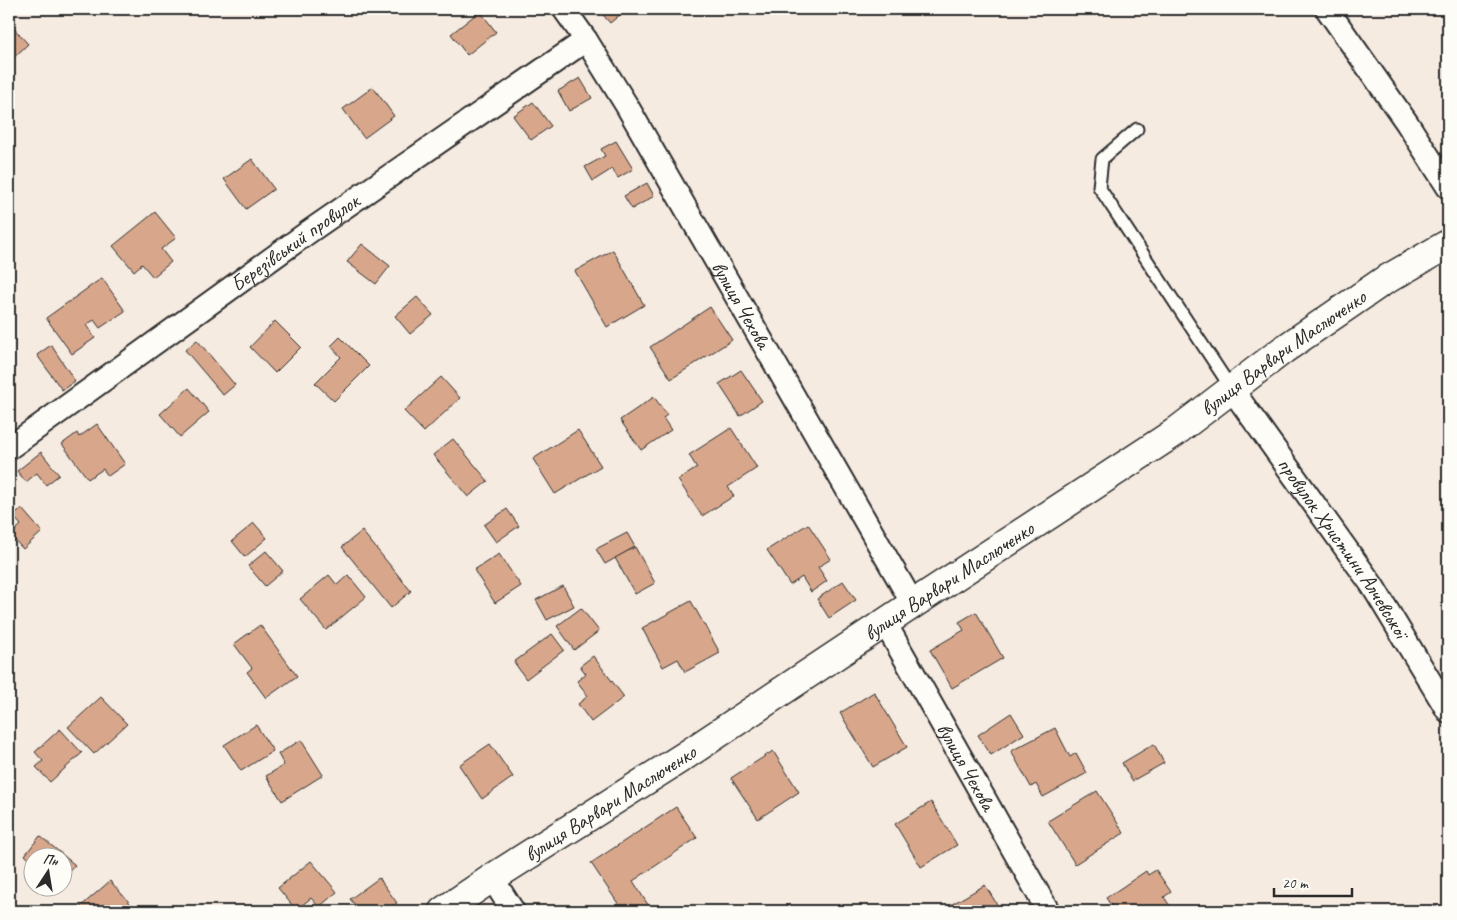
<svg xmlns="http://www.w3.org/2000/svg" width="1457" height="920" font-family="Caveat,sans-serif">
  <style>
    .building { fill: #d8a78b; stroke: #2b2b2b }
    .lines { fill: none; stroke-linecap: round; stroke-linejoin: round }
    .lane-casing { stroke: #2b2b2b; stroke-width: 15 }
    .street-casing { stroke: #2b2b2b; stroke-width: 26 }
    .secondary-casing { stroke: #2b2b2b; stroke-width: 31 }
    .lane { stroke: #fdfcf7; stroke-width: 11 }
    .street { stroke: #fdfcf7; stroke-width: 22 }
    .secondary { stroke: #fdfcf7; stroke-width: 28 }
    .labels { text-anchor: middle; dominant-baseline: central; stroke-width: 4; stroke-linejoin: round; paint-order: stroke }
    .street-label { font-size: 21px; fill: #2b2b2b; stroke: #fdfcf7 }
  </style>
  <rect width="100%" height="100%" fill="#f6ebe1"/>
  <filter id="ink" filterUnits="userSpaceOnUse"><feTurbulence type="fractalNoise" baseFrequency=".02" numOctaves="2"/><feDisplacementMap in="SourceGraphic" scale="10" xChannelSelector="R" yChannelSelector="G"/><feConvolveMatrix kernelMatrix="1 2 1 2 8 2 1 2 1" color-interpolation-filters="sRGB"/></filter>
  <g filter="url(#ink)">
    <!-- building -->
    <g class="building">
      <polygon points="598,9 627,9 610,23"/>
      <polygon points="480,11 496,32 467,55 451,34"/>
      <polygon points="9,23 28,44 9,62"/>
      <polygon points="580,78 592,98 569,111 558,91"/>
      <polygon points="373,87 394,116 364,138 343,109"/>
      <polygon points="533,102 551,126 531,140 513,116"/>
      <polygon points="616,141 633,169 618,178 612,169 593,181 585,167 605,156 601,149"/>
      <polygon points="252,159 274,189 246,209 224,179"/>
      <polygon points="647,183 654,196 632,209 624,196"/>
      <polygon points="155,212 176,238 161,249 171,262 153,277 142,264 134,271 113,246"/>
      <polygon points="362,244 390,266 376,284 347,262"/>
      <polygon points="613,250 644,305 607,327 575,271"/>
      <polygon points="102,278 125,311 100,328 94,320 86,325 95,338 72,354 46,318"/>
      <polygon points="417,297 433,315 410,334 395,316"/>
      <polygon points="710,307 732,340 671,379 650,347"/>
      <polygon points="275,321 301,347 275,373 250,347"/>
      <polygon points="340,337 369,366 334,401 315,383 341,357 331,346"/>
      <polygon points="197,340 235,385 223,395 185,350"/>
      <polygon points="51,345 75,381 62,390 37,355"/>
      <polygon points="741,370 762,401 740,416 719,384"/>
      <polygon points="441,377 460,398 424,432 404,411"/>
      <polygon points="189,388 209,412 180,437 160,414"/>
      <polygon points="654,397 667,415 663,418 671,430 641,450 620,420"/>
      <polygon points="97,424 125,464 108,476 103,469 88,479 62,444 77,433 79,437"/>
      <polygon points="731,428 757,468 728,487 734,496 702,516 678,480 697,468 689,455"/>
      <polygon points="578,430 601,466 555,494 533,459"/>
      <polygon points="453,439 488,481 468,497 433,455"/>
      <polygon points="41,452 59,475 46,485 37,473 26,482 17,471"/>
      <polygon points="22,509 42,532 23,549 10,535 21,525 13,516"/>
      <polygon points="507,509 519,526 496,542 484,525"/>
      <polygon points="254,523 267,538 245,557 232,541"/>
      <polygon points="808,524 831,559 818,567 827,581 811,592 802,577 790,585 767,550"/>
      <polygon points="362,531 411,591 391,608 342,547"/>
      <polygon points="627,533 635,547 605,564 596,549"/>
      <polygon points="635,547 655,583 635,594 615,558"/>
      <polygon points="266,551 283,571 265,586 248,566"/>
      <polygon points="499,554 521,586 495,603 474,570"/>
      <polygon points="329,575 337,585 348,575 366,597 326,630 300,599"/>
      <polygon points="843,581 856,600 829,618 817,599"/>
      <polygon points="563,586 574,606 547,620 536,600"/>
      <polygon points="691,601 720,653 685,672 678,659 663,667 642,628"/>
      <polygon points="581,608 599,631 574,650 557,626"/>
      <polygon points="976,612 1003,658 952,688 930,650 964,630 959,622"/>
      <polygon points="260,625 297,676 266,698 247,672 252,668 234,644"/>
      <polygon points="552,634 564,650 526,679 514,662"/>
      <polygon points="593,656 624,697 591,722 578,704 588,696 577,681 586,674 580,666"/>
      <polygon points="874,692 907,747 873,767 840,713"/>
      <polygon points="101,697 127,724 94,754 68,727"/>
      <polygon points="1011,713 1024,734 991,755 978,735"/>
      <polygon points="256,725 273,751 241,771 224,745"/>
      <polygon points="1055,728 1070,757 1076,753 1087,773 1043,797 1036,784 1031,787 1011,751"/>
      <polygon points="60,729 82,753 50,782 36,767 43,761 35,752"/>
      <polygon points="301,740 323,775 282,801 266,776 284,765 278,754"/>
      <polygon points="490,744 513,777 482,799 459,765"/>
      <polygon points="1154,744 1164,763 1132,781 1122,763"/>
      <polygon points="773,751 799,792 758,819 731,778"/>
      <polygon points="1097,791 1124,833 1075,864 1048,821"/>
      <polygon points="931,802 957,845 921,867 895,824"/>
      <polygon points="676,807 697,838 633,881 650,908 644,911 623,911 591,863"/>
      <polygon points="40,836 75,865 62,879 62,858 32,858 32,862 25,855"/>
      <polygon points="311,861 337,892 319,907 311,898 296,910 278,888"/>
      <polygon points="1156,870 1171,892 1164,897 1170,906 1164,911 1115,911 1106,898 1146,871 1148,875"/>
      <polygon points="379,878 397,903 385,911 360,911 350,899"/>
      <polygon points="110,881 137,911 83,911 80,907"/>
      <polygon points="985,885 1001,911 943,911 942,910"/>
    </g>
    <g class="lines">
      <defs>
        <polyline id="lane" points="1137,129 1102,159 1099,187 1231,388"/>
        <g id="street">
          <path id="s1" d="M564,9L586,40L627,106L913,604"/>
          <polyline points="1327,9 1407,123 1448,187"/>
          <path id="s2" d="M1231,388L1372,585L1448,711"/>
          <path id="s3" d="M9,448L310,231L586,40"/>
          <path id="s4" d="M885,623L1048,911"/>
          <polyline points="492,878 513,911"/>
        </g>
        <g id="secondary">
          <path id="s5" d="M443,911L492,878L686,755L913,604L1174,433L1283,350L1382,282L1448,244"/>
        </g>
      </defs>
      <!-- lane casing -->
      <use href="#lane" class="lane-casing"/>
      <!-- street casing -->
      <use href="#street" class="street-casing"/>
      <!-- secondary casing -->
      <use href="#secondary" class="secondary-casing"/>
      <!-- lane -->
      <use href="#lane" class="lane"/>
      <!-- street -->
      <use href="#street" class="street"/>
      <!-- secondary -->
      <use href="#secondary" class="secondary"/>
    </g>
  </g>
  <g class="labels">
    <!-- street labels -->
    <g class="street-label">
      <text stroke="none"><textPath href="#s3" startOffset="352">Березівський провулок</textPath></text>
      <text stroke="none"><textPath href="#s1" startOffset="345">вулиця Чехова</textPath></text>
      <text stroke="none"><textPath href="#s5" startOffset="1009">вулиця Варвари Маслюченко</textPath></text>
      <text stroke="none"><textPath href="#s2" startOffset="195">провулок Христини Алчевської</textPath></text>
      <text stroke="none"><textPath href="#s5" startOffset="604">вулиця Варвари Маслюченко</textPath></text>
      <text stroke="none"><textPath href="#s4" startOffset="165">вулиця Чехова</textPath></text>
      <text stroke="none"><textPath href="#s5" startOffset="199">вулиця Варвари Маслюченко</textPath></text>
    </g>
  </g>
  <!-- margin -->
  <rect width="1457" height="920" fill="none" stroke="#fdfcf7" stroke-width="30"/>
  <rect x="15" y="15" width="1427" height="890" fill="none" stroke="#2b2b2b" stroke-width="2" filter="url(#ink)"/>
  <!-- north arrow -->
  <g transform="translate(48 872) rotate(12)"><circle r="24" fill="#fdfcf7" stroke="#a9a8a5"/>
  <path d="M0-4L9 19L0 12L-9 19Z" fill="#2b2b2b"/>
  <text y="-8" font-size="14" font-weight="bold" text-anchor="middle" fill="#2b2b2b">Пн</text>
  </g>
  <!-- scale -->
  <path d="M1274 888v8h78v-8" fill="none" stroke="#2b2b2b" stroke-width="2.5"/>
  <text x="1282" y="888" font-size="15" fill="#2b2b2b" stroke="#fdfcf7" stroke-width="4" paint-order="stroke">20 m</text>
</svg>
